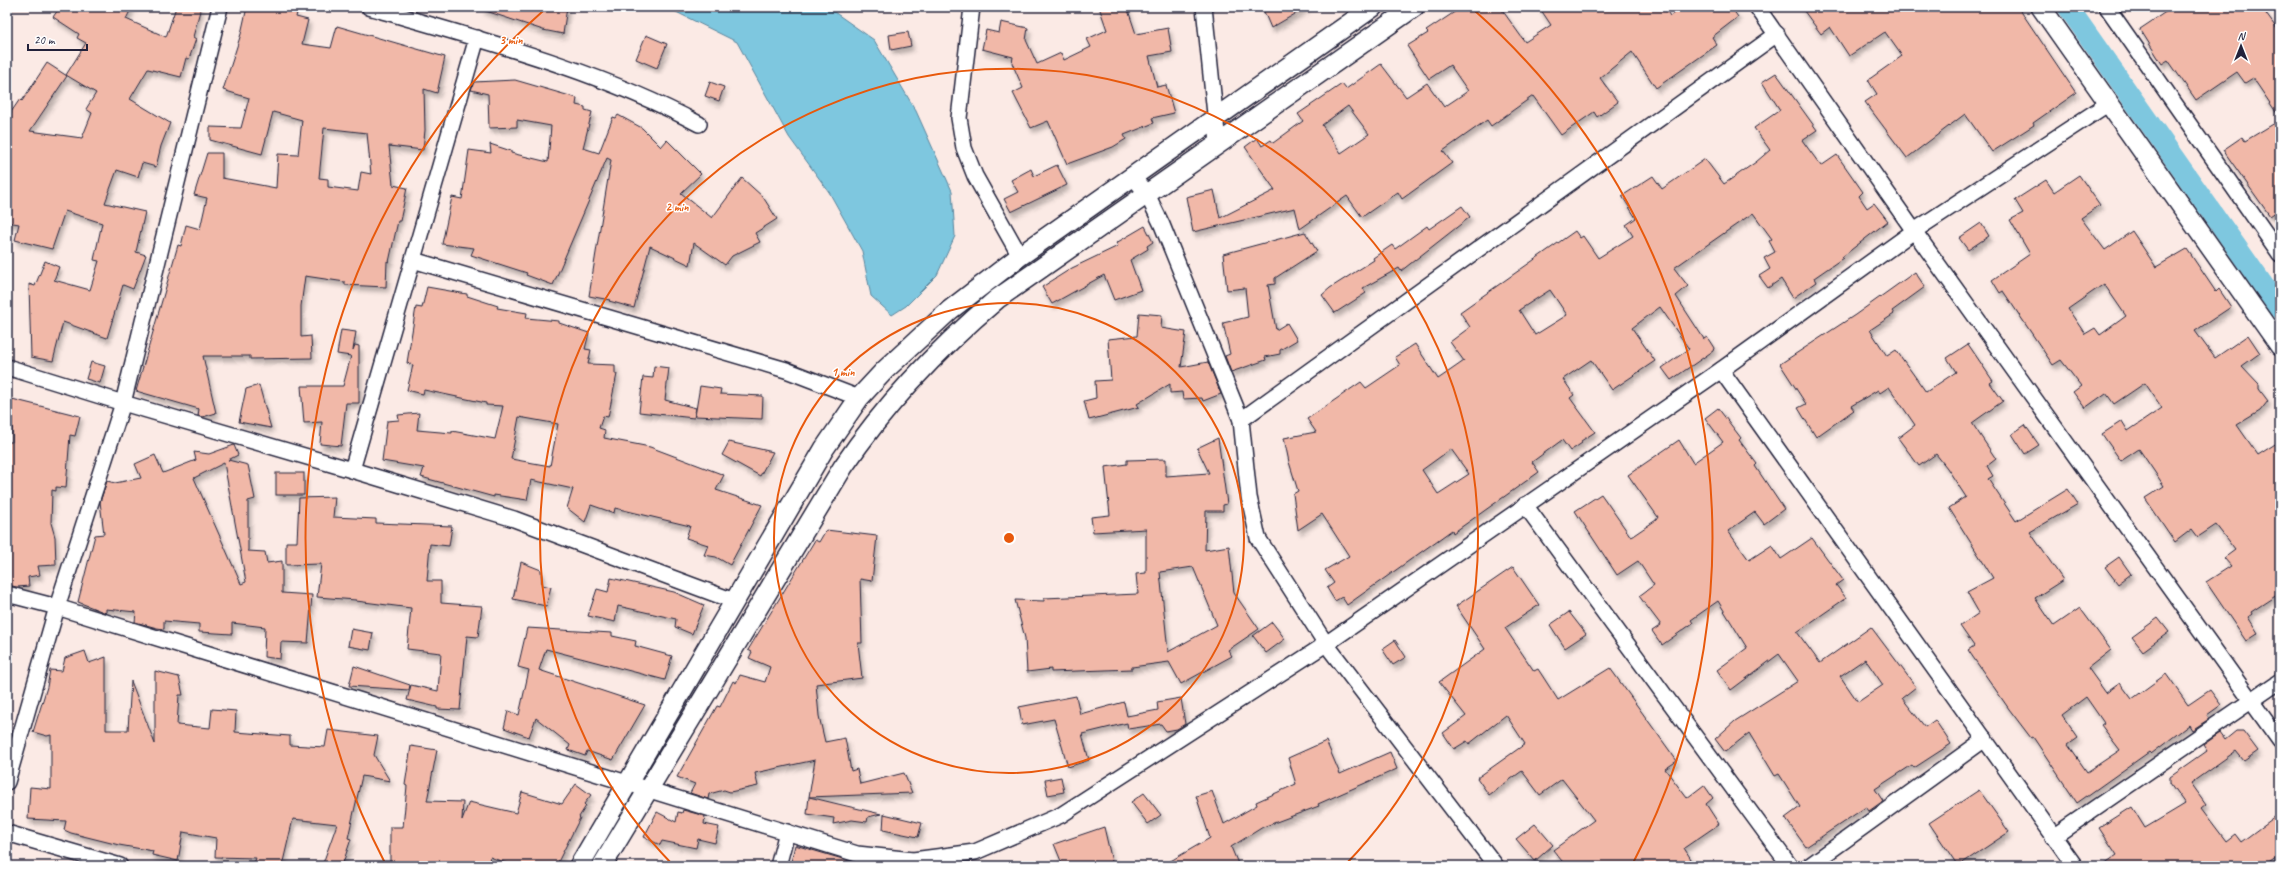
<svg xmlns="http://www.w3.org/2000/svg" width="2287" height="873" font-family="Caveat,sans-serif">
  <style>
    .water { fill: #7ec7df; stroke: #59859d }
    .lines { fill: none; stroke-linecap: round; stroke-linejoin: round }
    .canal { stroke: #7ec7df; stroke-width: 21 }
    .building { fill: #f1b8a8; stroke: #22223b; fill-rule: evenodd; filter: url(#shadow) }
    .service-casing { stroke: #22223b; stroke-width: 11 }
    .minor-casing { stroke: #22223b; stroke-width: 18 }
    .tertiary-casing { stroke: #22223b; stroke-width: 22 }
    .service { stroke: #fff; stroke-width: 8 }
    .minor { stroke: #fff; stroke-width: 15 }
    .tertiary { stroke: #fff; stroke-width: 19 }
    .ring { fill: none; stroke: #e8590c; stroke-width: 2 }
    .centre { fill: #e8590c; stroke: #fff; stroke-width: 2 }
    .ring-label { font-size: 12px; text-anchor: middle; font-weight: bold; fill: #e8590c; stroke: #fff; stroke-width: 3; stroke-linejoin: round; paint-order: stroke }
  </style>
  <defs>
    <filter id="shadow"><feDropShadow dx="2.5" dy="4.5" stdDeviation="2" flood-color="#0004"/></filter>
  </defs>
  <rect width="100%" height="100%" fill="#fbeae5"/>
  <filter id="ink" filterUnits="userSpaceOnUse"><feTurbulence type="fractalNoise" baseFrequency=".025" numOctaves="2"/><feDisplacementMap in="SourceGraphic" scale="8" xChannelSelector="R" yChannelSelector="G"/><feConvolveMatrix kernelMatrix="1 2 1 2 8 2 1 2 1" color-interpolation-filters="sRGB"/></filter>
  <g filter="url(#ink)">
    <!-- water -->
    <polygon class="water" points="666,7 827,7 874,40 916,111 952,191 955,236 937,275 906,306 892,315 871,296 862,251 829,192 789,137 737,42"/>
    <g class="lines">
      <!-- canal -->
      <polyline class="canal" points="2068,7 2280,309"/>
    </g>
    <!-- building -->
    <g class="building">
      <polygon points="60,7 132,7 126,19 166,37 176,7 201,7 193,37 196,39 189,59 186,58 181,77 148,69 130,99 170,123 161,146 156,167 142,163 138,177 117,170 105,203 145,212 136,252 146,255 133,289 123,285 107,338 63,322 53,361 31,357 29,284 35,286 45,261 59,267 54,280 90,290 99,261 94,260 102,223 65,211 52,249 15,240 19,224 7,222 7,118 20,99 22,101 47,63 67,76 30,131 82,138 92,113 86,109 96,93 66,75 86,43 77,38 79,34 53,17"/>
      <path d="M247,7H262L277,10L278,8L297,13L296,17L308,20L302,44L331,48L337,26L445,57L437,93L424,89L425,130L423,150L389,146L393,185L407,188L400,221H398L389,262L387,261L386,287L345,285V282L305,276L301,306V337L311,336L312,358L250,359V356H203L216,413L203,417L198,416L199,409L136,391L178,245L181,246L186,225L200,229L207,198L194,195L207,153H222V178L276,188L278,154L298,155L302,120L273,112L262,154L210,140V127L241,128L249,98L223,90L241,34ZM324,128L367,133L371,174L361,172L358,191L328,187V179L319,178Z"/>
      <polygon points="483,7 567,7 563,34 543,30 483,10"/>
      <polygon points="1099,7 1127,7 1136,34 1168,28 1172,52 1149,56 1157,87 1166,85 1174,113 1152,118 1154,123 1124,135 1126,139 1113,147 1067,164 1048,121 1031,128 1013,93 1023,88 1012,63 1013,57 982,49 986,30 999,33 1001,22 1028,28 1026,40 1037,64 1061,53 1064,60 1091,47 1087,39 1107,30"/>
      <polygon points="1262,7 1307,7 1271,28"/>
      <path d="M1462,7H1500L1525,42L1551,25L1539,7H1664L1670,16L1682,7H1731L1738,17L1712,37L1717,45L1656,88L1632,52L1600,78L1618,102L1597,117L1594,112L1561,135L1533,96L1491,126L1487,120L1443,151L1452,163L1402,199L1398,192L1362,217L1347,196L1300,229L1295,208L1193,232L1186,197L1214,190L1220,218L1275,190L1245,147L1257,138L1262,146L1271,140L1273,143L1303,121L1298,114L1342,84L1346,89L1381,64L1406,97L1427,83L1444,107L1468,91L1450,65L1429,79L1407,46L1428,33L1426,31ZM1348,106L1369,134L1341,153L1322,125Z"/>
      <polygon points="1801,7 2018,7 2076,93 2033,123 2034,125 1992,152 1965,114 1907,158 1865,102 1877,94 1868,80 1902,56 1885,32 1849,56 1830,27 1821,34"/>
      <polygon points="2173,7 2261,7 2280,33 2280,118 2253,78 2245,83 2237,72 2196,100 2168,60 2162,64 2140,29"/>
      <polygon points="908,32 911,46 891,50 889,35"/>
      <polygon points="646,35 667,44 657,68 636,59"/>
      <path d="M1776,73L1817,130L1802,140L1821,166L1837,155L1863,192L1859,196L1867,208L1874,203L1888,221L1842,257L1843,258L1814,278L1816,282L1793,298L1781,279L1768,288L1759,276L1770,269L1764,258L1775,252L1769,241L1772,239L1753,213L1674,268L1688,286L1676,296L1704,339L1707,337L1714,348L1713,351L1671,380L1662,368L1689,349L1660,307L1632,328L1655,361L1612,390L1591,360L1563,379L1574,395L1570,398L1595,432L1581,441L1582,443L1570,451L1562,440L1532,462L1539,472L1453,533L1452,530L1347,605L1342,597L1335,601L1327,588L1334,583L1325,570L1349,556L1322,514L1298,530L1293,494L1298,491L1289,462L1284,438L1316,432L1307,419L1361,382L1366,388L1400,365L1395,357L1415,344L1438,379L1464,361L1450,342L1470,327L1460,312L1575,231L1580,238L1583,236L1598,258L1633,236L1626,225L1636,218L1622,196L1653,176L1662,189L1705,159L1724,184L1756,162L1770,150L1754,128L1780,110L1762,82ZM1550,290L1567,315L1535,335L1519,310ZM1451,449L1469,474L1438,494L1422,470Z"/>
      <polygon points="515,80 577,98 576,105 585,107 585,110 592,112 583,148 599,153 613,117 616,118 618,115 642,128 661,147 667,140 701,174 681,193 712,218 742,178 763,197 777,219 755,233 760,242 732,256 725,265 694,243 690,265 650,246 634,308 609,301 610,300 589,296 611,160 607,158 553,285 526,275 527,273 471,255 474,248 442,244 452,197 462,199 469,150 491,153 490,144 511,151 511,153 548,162 551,126 517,120 517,127 489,128 488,94 471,90 474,82"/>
      <polygon points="710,82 724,87 719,101 705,96"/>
      <polygon points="2280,120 2280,209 2270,216 2223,150 2242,137 2245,141"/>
      <polygon points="1057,165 1067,185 1011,212 1004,199 1018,192 1011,180 1031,169 1034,176"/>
      <path d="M2079,175L2100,205L2081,218L2105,250L2132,231L2156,267L2187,249L2216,292L2219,289L2231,307L2195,331L2215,358L2248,335L2260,353L2242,366L2259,384V389L2268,401L2260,411L2237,425L2258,455L2280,441V593L2251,612L2252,614L2248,617L2258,633L2246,641L2206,582L2231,566L2224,558L2235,550L2216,525L2198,537L2192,529L2175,542L2145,498L2164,486L2154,471L2139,449L2121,461L2102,434L2122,421L2128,431L2162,408L2145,383L2114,404L2106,393L2085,408L2073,392L2081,386L2061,360L2053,365L2003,291L2000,293L1992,280L2030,254L2010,220L2023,213L2015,200L2046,180L2054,192ZM2104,284L2126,316L2100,335L2095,328L2085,334L2068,309Z"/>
      <polygon points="1462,206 1470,217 1401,271 1399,268 1363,288 1366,293 1335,313 1322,295 1330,288 1374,260 1373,258 1392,245 1395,249 1427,226 1429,229"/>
      <polygon points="1981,223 1989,236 1968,250 1959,238"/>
      <polygon points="1145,226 1153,242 1147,246 1148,249 1130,260 1141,290 1114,300 1104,275 1052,304 1042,287 1072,268 1118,246 1116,243"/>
      <polygon points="1305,232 1317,251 1275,278 1275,284 1268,285 1276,330 1287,323 1297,340 1280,350 1280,354 1265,357 1266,360 1231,372 1225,356 1230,354 1223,323 1248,317 1245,288 1227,290 1223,254"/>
      <path d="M1915,272L1925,287L1892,311L1894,314L1870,330L1887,356L1896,350L1926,392L1956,372L1947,358L1968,344L1993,381L1990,383L2003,401L1972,423L1996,459L1987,466L1993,476L1988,479L2016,521L2068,489L2078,504L2030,532L2063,580L2035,598L2054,626L2080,608L2111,650L2088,668L2106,693L2120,683L2132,699L2166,674L2188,705L2210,690L2221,705L2207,715L2209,719L2192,730L2189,725L2151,754L2149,752L2077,803L2033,737L2031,738L2009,709L1968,650L1974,646L1960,626L1979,613L1967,592L1993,578L1949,508L1966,497L1947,468L1936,454L1919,466L1898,438L1915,425L1889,387L1880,393L1878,390L1851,406L1854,410L1816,437L1798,408L1806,404L1780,364L1855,315ZM2086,697L2104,723L2101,725L2120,750L2087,772L2068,745L2078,738L2062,715Z"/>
      <path d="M427,287L467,294V296L498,306L497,308L527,313L526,318L559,321V323L589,333L585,349L591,350L588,364L615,365V374H617L608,417L603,416L599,428L605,430L604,438L650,447L724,475L716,490L762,505L730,565L716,557L704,555L708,545L686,538L690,526L615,508L614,513L591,505L585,522L567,508L573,489L531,480L527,500L494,495V497L421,477L424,468L382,461L387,421L399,420L398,415L419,413L417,430L452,433V431L495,439L503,406L486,405V403L424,390L423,394L407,390L413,365L407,363L416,307L422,308ZM519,417L558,424L550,466L511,459Z"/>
      <polygon points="1139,313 1162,315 1161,328 1186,332 1181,367 1208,362 1221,394 1203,401 1202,398 1183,399 1182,392 1170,393 1170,384 1137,404 1139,407 1089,420 1084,401 1096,398 1095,381 1111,380 1108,339 1137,336"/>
      <polygon points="341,330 356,332 353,350 355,345 359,346 359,403 346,403 341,446 320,444 322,422 304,423 301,386 343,386 351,356 337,354"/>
      <polygon points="91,362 105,366 100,383 86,379"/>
      <polygon points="654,366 669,368 665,400 696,408 694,418 639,412 643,377 653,378"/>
      <polygon points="259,385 267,414 271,428 239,422 246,389"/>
      <polygon points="700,386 721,389 720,394 763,396 762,419 695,416"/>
      <polygon points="12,399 80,416 75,436 70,435 66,488 56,487 56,491 52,490 51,523 55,537 56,565 38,566 40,575 28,577 29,586 17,587 7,585 7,442 12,442"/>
      <path d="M1718,408L1741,438L1739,440L1757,464L1755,466L1784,509L1764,524L1755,512L1728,531L1749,560L1772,545L1781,559L1812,538L1843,580L1836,585L1846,598L1797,632L1820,663L1871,627L1916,687L1902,698L1925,727L1935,720L1951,744L1914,768L1912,765L1875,789L1883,801L1869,811L1866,807L1806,847L1785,818L1800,807L1779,774L1775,776L1749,733L1725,752L1715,739L1735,721L1798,681L1779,654L1731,690L1717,670L1747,648L1718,601L1691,620L1693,623L1662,645L1652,631L1661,625L1639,596L1654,585L1638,561L1617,575L1575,511L1601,494L1631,537L1656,520L1658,517L1628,475L1679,440L1693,463L1723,442L1705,418ZM1865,659L1883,685L1858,702L1840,676Z"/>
      <polygon points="2025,425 2039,445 2025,454 2012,434"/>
      <path d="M1218,438L1227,504L1223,505V511H1206L1205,550L1229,546L1234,593L1259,629L1228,650L1232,656L1181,684L1169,662L1132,667V669L1051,672V669L1027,672L1025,638L1015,600L1044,601V598L1138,594L1136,574L1146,573V529L1093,532L1091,517L1110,515L1105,467L1127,464V460L1166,459V476L1209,473L1197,448ZM1193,567L1217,625L1168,652L1160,572Z"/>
      <polygon points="729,442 773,452 760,476 722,455"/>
      <path d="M234,445L238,455L228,460L248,465L255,499L248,501V551L265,552L267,563L282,561V593L312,595L308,643L281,642L280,659L264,657L265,627L232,623V634L199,632V624L164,621V629L157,628L135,622L136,612L106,609V613L78,602L95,535L104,534L100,502L107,481L115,483L141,478L135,464L155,455L163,473L196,460L194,452L209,454ZM224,463L246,582L241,584L194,478Z"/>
      <rect x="276" y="473" width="28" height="22"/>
      <polygon points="335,497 333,517 376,519 376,523 452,526 449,546 430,544 427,581 441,581 441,603 482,606 478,637 467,636 460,710 437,709 437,707 407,700 411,685 438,691 441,653 407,649 411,608 356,601 356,600 317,597 321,564 286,565 286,542 297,542 299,498"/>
      <polygon points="826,530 877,536 872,581 860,579 862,643 858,643 862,678 816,684 819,716 825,742 845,738 851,771 857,769 860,784 904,773 912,793 809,797 815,760 755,773 758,786 730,792 724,790 709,794 708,799 690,793 695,784 677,777 717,706 720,707 733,681 736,683 740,675 765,682 770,667 749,658 752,652 748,650 815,540 819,542"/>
      <polygon points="2119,557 2131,574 2118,584 2105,567"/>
      <polygon points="521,562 541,570 542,585 551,587 546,606 513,599"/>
      <polygon points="1513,567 1539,605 1505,628 1534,671 1538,669 1558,700 1610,668 1677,761 1665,769 1687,798 1704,785 1713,798 1706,804 1719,824 1684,848 1691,859 1681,866 1566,866 1553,850 1594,820 1562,779 1540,795 1522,771 1489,795 1477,778 1525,744 1506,715 1469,744 1467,741 1454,749 1443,733 1466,716 1439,682 1485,649 1456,606"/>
      <polygon points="611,578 674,592 704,605 692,634 675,627 676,619 618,606 615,622 588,616 597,589 608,592"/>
      <polygon points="1569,612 1586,634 1565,648 1550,625"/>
      <polygon points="2158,618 2169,632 2143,651 2132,637"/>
      <polygon points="1272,622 1285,639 1266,653 1253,636"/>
      <polygon points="527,628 612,633 612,636 636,641 635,646 672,656 665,680 546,649 539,670 645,705 613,760 587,751 585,756 568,750 570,745 536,718 529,737 504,728 508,711 519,715 529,670 518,667"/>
      <polygon points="351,629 373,633 370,650 348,646"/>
      <polygon points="1395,640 1406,657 1393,665 1382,649"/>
      <polygon points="85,651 89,663 106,657 106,730 128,730 131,681 155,744 155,671 179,677 183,695 179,695 177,725 210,728 212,709 236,711 235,732 290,736 290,745 325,747 328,730 378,736 374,755 390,781 362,776 348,838 351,839 342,866 322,866 337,824 293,819 282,866 253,866 256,858 215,857 216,838 183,832 178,861 152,855 153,851 119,845 71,833 64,830 66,821 28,819 30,787 51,789 51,735 47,736 33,732 47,687 50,670 62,671 65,658"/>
      <polygon points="354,666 410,685 409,690 349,686"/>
      <polygon points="1076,696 1080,714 1124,702 1127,716 1158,710 1157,702 1181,698 1185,724 1177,729 1166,731 1161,724 1128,729 1127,723 1082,734 1089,760 1068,767 1054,719 1022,725 1019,707"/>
      <polygon points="2236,731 2243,731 2258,751 2244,761 2236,751 2191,783 2206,804 2201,808 2226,841 2235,834 2241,842 2280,813 2280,854 2263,866 2101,866 2117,855 2099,828 2132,807 2145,828 2185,804 2170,783 2170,777 2207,751 2203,745 2220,733 2225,740"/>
      <polygon points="1326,741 1340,774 1390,752 1397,769 1318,804 1319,806 1263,827 1231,847 1239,866 1162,866 1210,838 1196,796 1212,791 1224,824 1257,805 1256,802 1296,784 1288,758"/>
      <polygon points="411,746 437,750 427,801 463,802 462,820 469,802 516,813 522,792 562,804 576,784 591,795 584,804 586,806 579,817 580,818 556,866 514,866 490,857 487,866 404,866 404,863 390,863 390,827 403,827 407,786 405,785"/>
      <polygon points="1061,777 1064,792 1048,795 1045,780"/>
      <polygon points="1979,790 2009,832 1958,866 1929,823"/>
      <polygon points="1144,793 1161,815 1148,824 1131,802"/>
      <polygon points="809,797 838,804 881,814 868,817 867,822 852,820 833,824 834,818 807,814"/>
      <polygon points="683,810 705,816 704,824 719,827 715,843 698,839 696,848 662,841 660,845 644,837 657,812 676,822 678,812 682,813"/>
      <polygon points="884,814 922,823 918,837 883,830"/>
      <polygon points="1535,824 1553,845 1535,861 1516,839"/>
      <polygon points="1104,827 1113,866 1063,866 1054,844"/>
      <polygon points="795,845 853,862 854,866 790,866"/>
    </g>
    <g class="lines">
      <defs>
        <polyline id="service" points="857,854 860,866"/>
        <g id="minor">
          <path d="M369,7C481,40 596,69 699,124"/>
          <polyline points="972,7 959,118 964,148 975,176 1020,256"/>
          <polyline points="1204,7 1218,143"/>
          <polyline points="1757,7 1914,231 2280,741"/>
          <polyline points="2107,7 2280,254"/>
          <polyline points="1133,177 1147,194 1162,225 1241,420 1249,497 1258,538 1326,644 1496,866"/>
          <polyline points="413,260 786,370 859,398"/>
          <polyline points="7,367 123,403 352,470 514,519 734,601"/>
          <polyline points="1721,370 2075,866"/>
          <polyline points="1241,420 1777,34"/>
          <polyline points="352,470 477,38"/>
          <polyline points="1525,505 1790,866"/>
          <polyline points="7,594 57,607 857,854 913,860 975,852 1061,815 1326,644 1721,370 1914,231 2109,103"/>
          <polyline points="7,782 57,607 123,403 220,7"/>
          <polyline points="7,833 120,866"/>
          <polyline points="2053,837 2280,681"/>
          <polyline points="778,866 787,832"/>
          <polyline points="1809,866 1985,739"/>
        </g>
        <g id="tertiary">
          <polyline points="2041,7 2280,346"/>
          <polyline points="579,866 824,449 859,398 885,370 950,310 1020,256 1373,7"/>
          <path d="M602,866L843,467C886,403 938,349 997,299L1414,7"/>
        </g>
      </defs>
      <!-- service casing -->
      <use href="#service" class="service-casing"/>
      <!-- minor casing -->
      <use href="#minor" class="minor-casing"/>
      <!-- tertiary casing -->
      <use href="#tertiary" class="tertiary-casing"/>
      <!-- service -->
      <use href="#service" class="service"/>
      <!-- minor -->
      <use href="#minor" class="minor"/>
      <!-- tertiary -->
      <use href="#tertiary" class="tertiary"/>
    </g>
  </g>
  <!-- distance rings -->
  <g class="ring">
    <circle cx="1009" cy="538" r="235"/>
    <path d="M672 864A469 469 0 1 1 1346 864"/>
    <path d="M385 863A704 704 0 0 1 543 11M1475 11A704 704 0 0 1 1633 863"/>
  </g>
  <circle cx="1009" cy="538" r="6" class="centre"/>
  <g class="ring-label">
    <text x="511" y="44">3 min</text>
    <text x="677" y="211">2 min</text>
    <text x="843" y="376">1 min</text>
  </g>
  <!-- margin -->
  <rect width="2287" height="873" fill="none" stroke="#fff" stroke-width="24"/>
  <rect x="12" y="12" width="2263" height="849" fill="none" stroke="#22223b" stroke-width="1.5" filter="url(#ink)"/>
  <!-- north arrow -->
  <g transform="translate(2241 46)" stroke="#ffffff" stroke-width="3" paint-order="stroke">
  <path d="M0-3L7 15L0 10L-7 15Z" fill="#22223b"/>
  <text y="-6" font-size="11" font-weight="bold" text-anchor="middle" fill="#22223b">N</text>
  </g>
  <!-- scale -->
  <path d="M28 44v6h59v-6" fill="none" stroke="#22223b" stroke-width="2"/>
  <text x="34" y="44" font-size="12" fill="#22223b" stroke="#ffffff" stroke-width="3" paint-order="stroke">20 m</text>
</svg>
